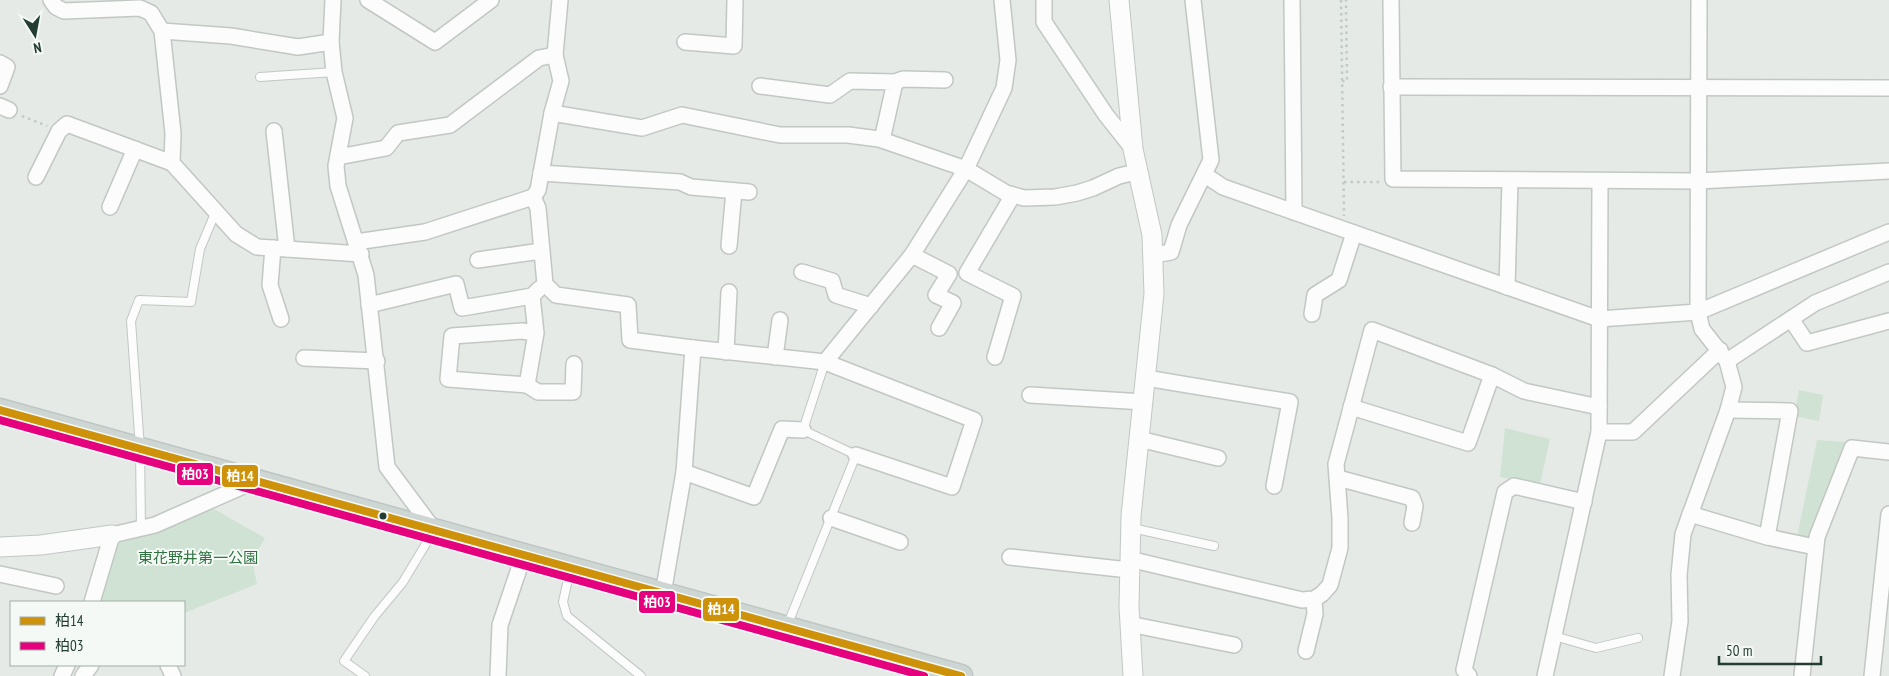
<svg xmlns="http://www.w3.org/2000/svg" width="1889" height="676" font-family="'PT Sans Narrow','Noto Sans JP',sans-serif">
  <style>
    .green { fill: #cfe2d3 }
    .lines { fill: none; stroke-linecap: round; stroke-linejoin: round }
    .service-casing { stroke: #c2c7c4; stroke-width: 10 }
    .minor-casing { stroke: #c2c7c4; stroke-width: 18 }
    .tertiary-casing { stroke: #c2c7c4; stroke-width: 21 }
    .primary-casing { stroke: #bdc6c2; stroke-width: 25 }
    .path { stroke: #c2cac5; stroke-width: 2.5; stroke-dasharray: 2.5 4; stroke-linecap: butt }
    .service { stroke: #fbfcfb; stroke-width: 8 }
    .minor { stroke: #fbfcfb; stroke-width: 15 }
    .tertiary { stroke: #fbfcfb; stroke-width: 19 }
    .primary { stroke: #ced6d3; stroke-width: 22 }
    .bus-1-casing { stroke: #f4f9f6; stroke-width: 11 }
    .bus-2-casing { stroke: #f4f9f6; stroke-width: 11 }
    .bus-1 { stroke: #cd910a; stroke-width: 8 }
    .bus-2 { stroke: #e5007d; stroke-width: 8 }
    .bus-dot { fill: #243d33; stroke: #f4f9f6; stroke-width: 2 }
    .labels { text-anchor: middle; dominant-baseline: central; stroke-width: 4; stroke-linejoin: round; paint-order: stroke }
    .park-label { font-size: 15px; fill: #307141; stroke: #f4f9f6 }
    .line-badge { stroke: #f4f9f6; stroke-width: 2 }
    .badge-label { font-size: 14px; text-anchor: middle; font-weight: bold; fill: #fff }
  </style>
  <rect width="100%" height="100%" fill="#e5eae7"/>
  <!-- green -->
  <g class="green">
    <polygon points="1799,390 1823,395 1819,421 1794,416"/>
    <polygon points="1505,428 1550,439 1540,484 1500,477"/>
    <polygon points="1817,440 1846,442 1812,536 1807,539 1797,537"/>
    <polygon points="205,504 265,538 252,561 257,584 184,613 184,602 92,602 112,535"/>
  </g>
  <g class="lines">
    <defs>
      <g id="service">
        <polyline points="260,77 334,72"/>
        <polyline points="1132,528 1214,546"/>
        <polyline points="141,529 140,448 131,321 139,300 191,302 200,249 216,211"/>
        <polyline points="570,570 563,602 567,616 641,676"/>
        <polyline points="787,626 856,455 803,430 825,362"/>
        <polyline points="1554,636 1596,648 1638,638"/>
        <polyline points="365,676 344,661 374,617 403,582 433,532"/>
      </g>
      <g id="minor">
        <polyline points="51,0 56,7 64,11 140,8 151,13 162,31 173,133 172,163 236,234 257,247 361,254"/>
        <polyline points="333,0 331,42 334,72 345,118 336,166 338,186 366,275 387,467 434,530"/>
        <polyline points="368,0 435,42 491,0"/>
        <polyline points="1044,0 1044,22 1106,115 1133,149"/>
        <polyline points="1292,0 1294,212"/>
        <polyline points="1391,0 1393,179 1698,181 1889,171"/>
        <polyline points="162,31 231,36 298,47 331,42"/>
        <polyline points="685,42 734,46 735,0"/>
        <polyline points="0,63 7,67 0,86"/>
        <polyline points="895,82 903,79 945,80"/>
        <polyline points="760,86 830,95 850,81 895,82 882,140"/>
        <polyline points="1391,87 1889,88"/>
        <polyline points="0,106 9,110"/>
        <polyline points="552,113 642,128 682,115 780,135 848,135 879,139 966,169 1006,193 1024,198 1055,197 1077,193 1093,188 1119,176 1136,172"/>
        <polyline points="274,131 287,249"/>
        <polyline points="338,157 386,148 398,133 450,125 539,58 555,55"/>
        <polyline points="541,173 680,182 691,187 749,192"/>
        <polyline points="1205,175 1223,187 1599,319 1698,312 1889,232"/>
        <polyline points="36,177 59,131 67,124 172,163"/>
        <polyline points="533,197 538,208 545,284 556,295 628,305 630,340 693,348"/>
        <polyline points="110,207 135,149"/>
        <polyline points="356,242 425,232 533,197 538,190 552,113 561,81 555,55 560,0"/>
        <polyline points="729,246 734,191"/>
        <polyline points="273,248 270,285 281,319"/>
        <polyline points="912,255 949,274 936,295 953,303 939,328"/>
        <polyline points="1154,255 1171,252 1179,225 1211,160 1193,0"/>
        <polyline points="478,260 541,251"/>
        <polyline points="802,272 832,281 836,295 871,306"/>
        <polyline points="1507,287 1510,181"/>
        <polyline points="532,296 536,333 527,385 448,379 452,336 522,331 536,333"/>
        <polyline points="369,305 456,284 462,308 532,296 539,289"/>
        <polyline points="1312,314 1315,295 1339,280 1354,233"/>
        <polyline points="1791,319 1807,343 1889,321"/>
        <polyline points="726,352 729,292"/>
        <polyline points="775,357 780,320"/>
        <polyline points="995,357 1013,296 967,273 1013,195"/>
        <polyline points="304,358 377,361"/>
        <polyline points="1727,361 1815,303 1889,272"/>
        <polyline points="825,362 912,255 966,169 1004,88 1008,60 1002,0"/>
        <polyline points="1146,378 1290,402 1274,486"/>
        <polyline points="527,385 538,392 573,392 574,364"/>
        <polyline points="1030,395 1144,402"/>
        <polyline points="1351,407 1468,443 1492,375"/>
        <polyline points="1728,410 1790,411 1767,537"/>
        <polyline points="1599,432 1633,432 1720,350"/>
        <polyline points="1139,439 1218,458"/>
        <polyline points="684,472 754,497 782,429 803,430"/>
        <polyline points="1338,478 1412,498 1415,506 1412,523"/>
        <polyline points="1690,514 1767,537 1815,547"/>
        <polyline points="831,518 900,542"/>
        <polyline points="1010,557 1129,570"/>
        <polyline points="1129,559 1302,600 1314,599 1322,594 1330,585 1340,548 1340,518 1336,464 1372,330 1492,375 1524,391 1599,407"/>
        <polyline points="0,574 56,586"/>
        <polyline points="663,594 684,472 693,348 825,362 974,420 952,487 856,455"/>
        <polyline points="92,602 112,535 155,525 257,480"/>
        <polyline points="1129,624 1234,645"/>
        <polyline points="1306,651 1315,614 1314,599"/>
        <polyline points="168,665 173,676"/>
        <polyline points="62,676 67,665"/>
        <polyline points="83,676 91,665"/>
        <polyline points="498,676 500,625 524,554"/>
        <polyline points="1469,676 1464,670 1505,492 1514,486 1584,502"/>
        <polyline points="1545,676 1599,432 1600,181"/>
        <polyline points="1672,676 1680,621 1679,575 1683,534 1728,410 1734,387 1727,361 1702,329 1698,312 1699,0"/>
        <polyline points="1802,676 1817,537 1852,448 1889,452"/>
        <polyline points="1872,676 1889,514"/>
      </g>
      <g id="tertiary">
        <polyline points="1119,0 1133,149 1152,235 1154,294 1131,516 1129,607 1133,676"/>
        <polyline points="0,547 41,545 112,535"/>
      </g>
      <polyline id="primary" points="0,410 961,676"/>
    </defs>
    <!-- service casing -->
    <use href="#service" class="service-casing"/>
    <!-- minor casing -->
    <use href="#minor" class="minor-casing"/>
    <!-- tertiary casing -->
    <use href="#tertiary" class="tertiary-casing"/>
    <!-- primary casing -->
    <use href="#primary" class="primary-casing"/>
    <!-- path -->
    <g class="path">
      <polyline points="1341,0 1344,216"/>
      <polyline points="1342,81 1347,81 1346,0"/>
      <polyline points="22,116 47,126"/>
      <polyline points="1344,182 1380,182"/>
    </g>
    <!-- service -->
    <use href="#service" class="service"/>
    <!-- minor -->
    <use href="#minor" class="minor"/>
    <!-- tertiary -->
    <use href="#tertiary" class="tertiary"/>
    <!-- primary -->
    <use href="#primary" class="primary"/>
    <defs>
      <polyline id="bus-1" points="0,410 961,676"/>
      <polyline id="bus-2" points="0,420 924,676"/>
    </defs>
    <!-- bus-1 casing -->
    <use href="#bus-1" class="bus-1-casing"/>
    <!-- bus-2 casing -->
    <use href="#bus-2" class="bus-2-casing"/>
    <!-- bus-1 -->
    <use href="#bus-1" class="bus-1"/>
    <!-- bus-2 -->
    <use href="#bus-2" class="bus-2"/>
  </g>
  <!-- markers -->
  <circle class="bus-dot" cx="383" cy="516" r="4.5"/>
  <g class="labels">
    <!-- park labels -->
    <g class="park-label">
      <text x="198" y="557">東花野井第一公園</text>
    </g>
  </g>
  <g class="line-badge">
    <rect x="176" y="462" width="38" height="24" rx="5" fill="#e5007d"/>
    <rect x="221" y="464" width="38" height="24" rx="5" fill="#cd910a"/>
    <rect x="638" y="590" width="38" height="24" rx="5" fill="#e5007d"/>
    <rect x="702" y="597" width="38" height="25" rx="5" fill="#cd910a"/>
  </g>
  <g class="badge-label">
    <text x="195" y="479">柏03</text>
    <text x="240" y="481">柏14</text>
    <text x="657" y="607">柏03</text>
    <text x="721" y="614">柏14</text>
  </g>
  <!-- legend -->
  <rect x="10" y="601" width="175" height="65" fill="#f4f9f6" stroke="#a1aea8"/>
  <rect x="20" y="617" width="25" height="8" fill="#cd910a" stroke="#a1aea8"/>
  <text x="55" y="626" font-size="15" fill="#243d33">柏14</text>
  <rect x="20" y="642" width="25" height="8" fill="#e5007d" stroke="#a1aea8"/>
  <text x="55" y="651" font-size="15" fill="#243d33">柏03</text>
  <!-- north arrow -->
  <g transform="translate(35 35) rotate(169)" stroke="#f4f9f6" stroke-width="4" paint-order="stroke">
  <path d="M0-4L9 19L0 12L-9 19Z" fill="#243d33"/>
  <text y="-8" font-size="14" font-weight="bold" text-anchor="middle" fill="#243d33">N</text>
  </g>
  <!-- scale -->
  <path d="M1719 656v8h102v-8" fill="none" stroke="#243d33" stroke-width="2.5"/>
  <text x="1726" y="656" font-size="15" fill="#243d33" stroke="#f4f9f6" stroke-width="4" paint-order="stroke">50 m</text>
</svg>
